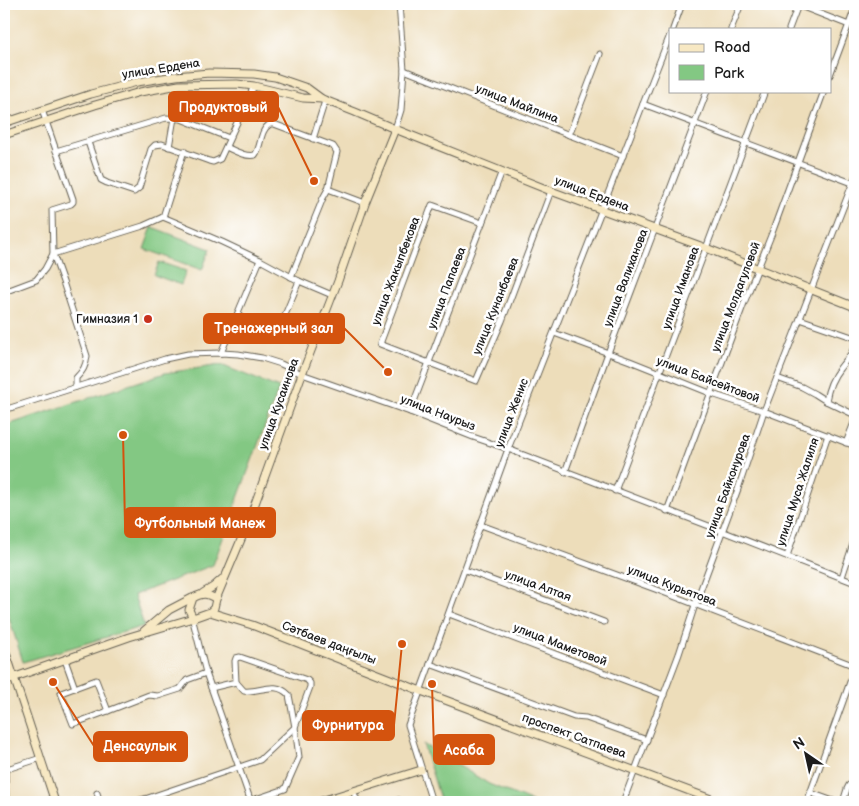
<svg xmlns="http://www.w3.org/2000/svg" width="859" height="806" font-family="'Balsamiq Sans',sans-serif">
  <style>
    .green { fill: #83c883; stroke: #507250 }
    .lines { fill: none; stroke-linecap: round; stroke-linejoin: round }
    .street-casing { stroke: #656053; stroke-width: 7 }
    .secondary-casing { stroke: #656053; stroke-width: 9 }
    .street { stroke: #fff; stroke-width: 5 }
    .secondary { stroke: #f7e8c3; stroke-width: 7 }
    .poi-dot { fill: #c8321e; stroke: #fff; stroke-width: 2 }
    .labels { text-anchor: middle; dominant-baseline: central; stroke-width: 5; stroke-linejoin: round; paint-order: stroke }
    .street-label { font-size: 12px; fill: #1c1c1c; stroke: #fff }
    .poi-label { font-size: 12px; fill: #1c1c1c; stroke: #fff; text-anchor: end }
    .leader { fill: none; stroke: #d4530e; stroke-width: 2 }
    .callout-dot { fill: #d4530e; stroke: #fff; stroke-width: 2 }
    .callout { fill: #d4530e; stroke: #d4530e; stroke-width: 2 }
    .callout-label { font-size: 14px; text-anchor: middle; font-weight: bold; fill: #fff }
  </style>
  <rect width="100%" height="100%" fill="#fff"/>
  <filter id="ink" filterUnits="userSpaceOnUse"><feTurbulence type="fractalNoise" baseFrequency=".02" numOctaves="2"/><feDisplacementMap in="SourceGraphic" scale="10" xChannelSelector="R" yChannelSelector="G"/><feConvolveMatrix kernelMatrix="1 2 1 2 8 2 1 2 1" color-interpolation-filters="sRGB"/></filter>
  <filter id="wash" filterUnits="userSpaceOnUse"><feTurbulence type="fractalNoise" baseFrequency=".0096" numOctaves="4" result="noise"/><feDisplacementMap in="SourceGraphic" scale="20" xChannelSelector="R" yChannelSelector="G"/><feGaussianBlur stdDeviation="1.12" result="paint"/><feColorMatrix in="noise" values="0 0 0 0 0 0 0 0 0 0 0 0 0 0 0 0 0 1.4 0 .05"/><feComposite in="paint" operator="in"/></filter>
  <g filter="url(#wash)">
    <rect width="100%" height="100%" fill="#edddba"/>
    <!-- green -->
    <g class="green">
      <polygon points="152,227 210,249 202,270 144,249"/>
      <polygon points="159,262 186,271 181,285 154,275"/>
      <polygon points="221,365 279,388 213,565 134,595 144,626 23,662 4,602 4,426 165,373"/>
      <polygon points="423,744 489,784 533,802 441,802"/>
    </g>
  </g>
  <g filter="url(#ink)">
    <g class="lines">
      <defs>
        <g id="street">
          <polyline points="795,4 849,25"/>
          <polyline points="673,29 682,4"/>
          <polyline points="731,29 741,4"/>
          <polyline points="789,29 798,5"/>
          <polyline points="404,70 623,156"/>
          <polyline points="830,75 855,8"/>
          <polyline points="643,104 855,184"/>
          <path d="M42,110L73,199V202L71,204L52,210L53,254L63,282L87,356C86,366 83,371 76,378V387"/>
          <polyline points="395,129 401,110 404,70 399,4"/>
          <polyline points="569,135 600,54"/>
          <polyline points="313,139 325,101"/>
          <polyline points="88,142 101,180 107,183 134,192 139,188 151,149 155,145 162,144 209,161 213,162 220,159 254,86"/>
          <polyline points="169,147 174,118"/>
          <path d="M226,147C235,151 245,157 255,155C262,146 259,131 270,124H274L333,146L337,152L328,189L365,203"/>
          <polyline points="56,151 166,118 181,119 229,138"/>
          <polyline points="163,217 184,151"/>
          <polyline points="482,223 432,205 380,344 476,381 502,321 551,191"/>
          <polyline points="291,277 323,198 328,189"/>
          <polyline points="4,292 36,280 45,269 53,254 143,226 163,217 222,242 260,260 299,281 332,295"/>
          <polyline points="237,315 278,332 299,281"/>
          <polyline points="800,319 855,338"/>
          <polyline points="554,333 630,361 715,395 764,411 855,446"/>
          <polyline points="221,353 260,260"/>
          <polyline points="852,354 853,367 855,371"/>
          <polyline points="777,378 802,387 815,394 826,401 855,415"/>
          <path d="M826,401C828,388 832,378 840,368C847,358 851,357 855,345"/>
          <polyline points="4,410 165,359 188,354 221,353 238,354 262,358 281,364 302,374 410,412 473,437 508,449 709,526 855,583"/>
          <polyline points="410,412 502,171"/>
          <polyline points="846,443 855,420"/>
          <polyline points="565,472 608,353 707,91"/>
          <polyline points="615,491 765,91"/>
          <polyline points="667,511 744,303 772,233 824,91"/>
          <polyline points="481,525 655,589 855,666"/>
          <polyline points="787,556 828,435"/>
          <polyline points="465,570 604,622"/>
          <polyline points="842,577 855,538"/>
          <polyline points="449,614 664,695"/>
          <polyline points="193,618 193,621 206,673 251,802"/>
          <polyline points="65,660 75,688"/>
          <polyline points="430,664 574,717 586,718 647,740"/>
          <polygon points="96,680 108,711 73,724 61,693"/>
          <polyline points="211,688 236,682 235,661 236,658 240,657 307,680 310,683 310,687 295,727 299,757 285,789 250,801"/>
          <polyline points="108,711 149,695 158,696 180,689 187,680 206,673"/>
          <polyline points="4,770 41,758"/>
          <polyline points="5,770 6,802"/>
          <polyline points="353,791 358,802"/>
          <polyline points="97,793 100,802"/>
          <polyline points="811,793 836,802"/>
          <polyline points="133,802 145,799"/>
          <path d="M146,802L145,799L260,760L295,727L289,695C275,680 260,693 244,691L236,682"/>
          <polyline points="390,802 399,800 402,801 403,802"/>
          <polyline points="432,802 408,725 508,449 670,35"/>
          <polyline points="623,802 679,654 695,605 738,489 764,411 855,177"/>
          <polyline points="807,802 855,668"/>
          <polyline points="843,802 847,789 849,785 852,784 855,785"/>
        </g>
        <g id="secondary">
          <polyline points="4,123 91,94 137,82 176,76 209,73 254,74 275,77 307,88 322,99 355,112 395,129 551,191 706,248 855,307"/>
          <polyline points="4,135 95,105 140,92 179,85 237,84 254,86 303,98 322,99"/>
          <polyline points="203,593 213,587 222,579"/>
          <polyline points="216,599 248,523 302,374 338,281 365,203 395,129"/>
          <path d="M210,612L214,608L216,599C206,593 203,593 193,598L189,610L193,618L210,612L252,625L421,691L719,802"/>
          <polyline points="144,631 169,610 192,598"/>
          <polyline points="4,647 55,802"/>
          <polyline points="4,681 129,637 193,618"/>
          <polyline points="318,802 421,770"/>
        </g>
      </defs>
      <!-- street casing -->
      <use href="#street" class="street-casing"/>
      <!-- secondary casing -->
      <use href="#secondary" class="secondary-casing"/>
      <!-- street -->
      <use href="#street" class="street"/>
      <!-- secondary -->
      <use href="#secondary" class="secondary"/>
    </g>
  </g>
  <!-- markers -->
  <circle class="poi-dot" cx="148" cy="319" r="5"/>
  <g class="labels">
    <!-- street labels -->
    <g class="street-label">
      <text transform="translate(161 69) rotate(-9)">улица Ердена</text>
      <text transform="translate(517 104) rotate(21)">улица Майлина</text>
      <text transform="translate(592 194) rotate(21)">улица Ердена</text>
      <text transform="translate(396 271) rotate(-69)">улица Жакыпбекова</text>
      <text transform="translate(626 278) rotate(-69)">улица Валиханова</text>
      <text transform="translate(447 288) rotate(-69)">улица Папаева</text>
      <text transform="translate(681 288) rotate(-70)">улица Иманова</text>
      <text transform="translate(736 297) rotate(-69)">улица Молдагуловой</text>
      <text transform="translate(496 306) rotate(-68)">улица Кунанбаева</text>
      <text transform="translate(708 380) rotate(21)">улица Байсейтовой</text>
      <text transform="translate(279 404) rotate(-70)">улица Кусаинова</text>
      <text transform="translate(438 413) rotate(21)">улица Наурыз</text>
      <text transform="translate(512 413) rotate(-69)">улица Женис</text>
      <text transform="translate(728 486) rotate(-70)">улица Байконурова</text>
      <text transform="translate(798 492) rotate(-72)">улица Муса Жалиля</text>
      <text transform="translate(538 586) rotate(20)">улица Алтая</text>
      <text transform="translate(672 586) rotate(21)">улица Курьятова</text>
      <text transform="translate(329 643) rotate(21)">Сәтбаев даңғылы</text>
      <text transform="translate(560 645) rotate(21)">улица Маметовой</text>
      <text transform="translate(574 736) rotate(20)">проспект Сатпаева</text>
    </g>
    <!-- poi labels -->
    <g class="poi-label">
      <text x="138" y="319">Гимназия 1</text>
    </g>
  </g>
  <!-- callouts -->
  <path class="leader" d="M314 181L278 107M388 372L344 328M123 435L125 523M402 644L394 725M53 682L94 746M432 684L434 750"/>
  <g class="callout-dot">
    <circle cx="314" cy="181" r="5"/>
    <circle cx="388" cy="372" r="5"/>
    <circle cx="123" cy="435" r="5"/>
    <circle cx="402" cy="644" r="5"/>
    <circle cx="53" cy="682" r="5"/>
    <circle cx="432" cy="684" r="5"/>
  </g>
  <g class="callout">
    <rect x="169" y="92" width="109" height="29" rx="5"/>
    <rect x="204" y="314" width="140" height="29" rx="5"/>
    <rect x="125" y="508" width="150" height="29" rx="5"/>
    <rect x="303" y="711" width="91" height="29" rx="5"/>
    <rect x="94" y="732" width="93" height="29" rx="5"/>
    <rect x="434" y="735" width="60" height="29" rx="5"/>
  </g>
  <g class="callout-label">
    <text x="223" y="112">Продуктовый</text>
    <text x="274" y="333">Тренажерный зал</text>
    <text x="200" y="528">Футбольный Манеж</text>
    <text x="348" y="730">Фурнитура</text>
    <text x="140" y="751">Денсаулык</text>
    <text x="464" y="755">Асаба</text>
  </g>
  <!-- margin -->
  <rect width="859" height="806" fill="none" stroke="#fff" stroke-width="20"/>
  <!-- legend -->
  <rect x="669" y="28" width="162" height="65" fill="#ffffff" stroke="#a4a4a4"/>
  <rect x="679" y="44" width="25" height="8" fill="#f7e8c3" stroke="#a4a4a4"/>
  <text x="714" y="52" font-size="15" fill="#1c1c1c">Road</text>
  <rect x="679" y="65" width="25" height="15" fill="#83c883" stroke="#a4a4a4"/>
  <text x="714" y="78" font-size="15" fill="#1c1c1c">Park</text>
  <!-- north arrow -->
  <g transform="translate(806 754) rotate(326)" stroke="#ffffff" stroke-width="4" paint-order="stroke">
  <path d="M0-4L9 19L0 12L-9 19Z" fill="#1c1c1c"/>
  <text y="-8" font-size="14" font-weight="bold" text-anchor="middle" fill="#1c1c1c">N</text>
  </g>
</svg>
